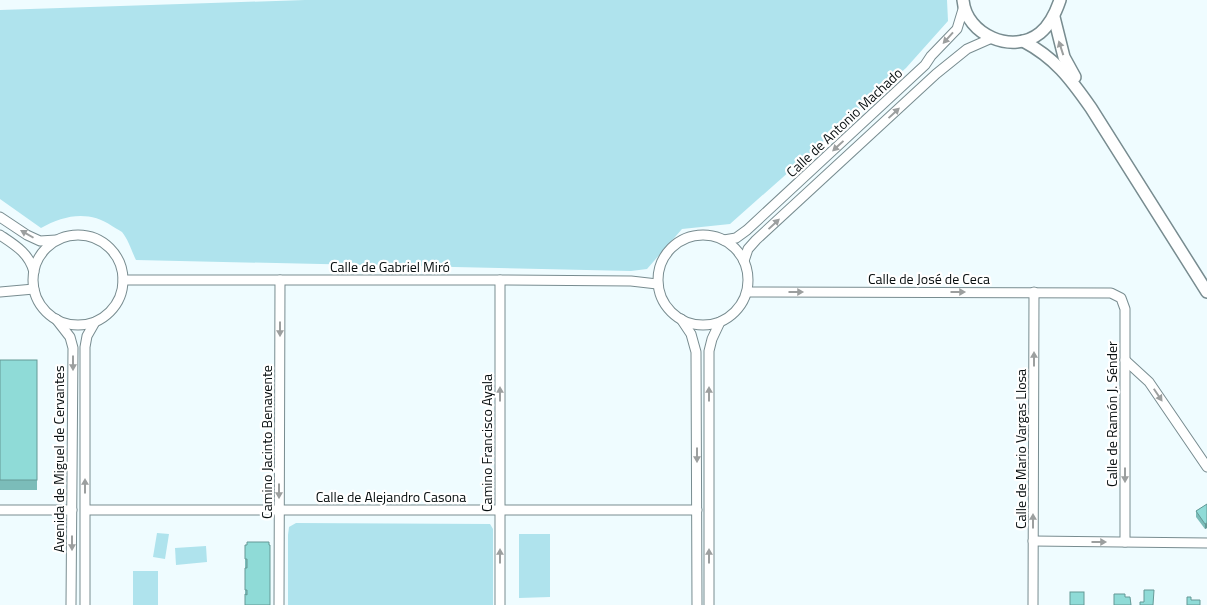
<svg xmlns="http://www.w3.org/2000/svg" width="1207" height="605" font-family="'Titillium Web',sans-serif">
  <style>
    .green { fill: #afe3ed }
    .lines { fill: none; stroke-linecap: round; stroke-linejoin: round }
    .minor-casing { stroke: #788c90; stroke-width: 11 }
    .secondary-casing { stroke: #788c90; stroke-width: 14 }
    .minor { stroke: #fff; stroke-width: 9 }
    .secondary { stroke: #fff; stroke-width: 11 }
    .wall { fill: #7bbcb9 }
    .shaded-wall { fill: #649996 }
    .building { fill: #8fdbd7; stroke: #649996 }
    .oneway { fill: #9c9f9f }
    .labels { text-anchor: middle; dominant-baseline: central; stroke-width: 4.5; stroke-linejoin: round; paint-order: stroke }
    .street-label { font-size: 14px; fill: #070e0f; stroke: #fff }
  </style>
  <rect width="100%" height="100%" fill="#effcff"/>
  <!-- green -->
  <g class="green">
    <path d="M305,0H947L948,21L906,68L730,224L682,229L647,269L631,271L136,260C132,252 128,239 122,232C119,230 115,228 112,226C89,210 64,215 41,228L0,199V10Z"/>
    <polygon points="296,523 490,524 493,529 493,605 288,605 288,535 289,527"/>
    <polygon points="157,533 169,534 165,559 153,557"/>
    <polygon points="519,534 550,534 550,597 519,598"/>
    <polygon points="206,546 207,562 176,565 175,548"/>
    <rect x="133" y="571" width="25" height="34"/>
  </g>
  <g class="lines">
    <defs>
      <g id="minor">
        <polyline points="0,217 27,235 40,241 56,240"/>
        <circle cx="78" cy="280" r="45"/>
        <circle cx="703" cy="280" r="45"/>
        <path d="M0,235C15,245 29,253 34,272"/>
        <polyline points="724,240 736,238 747,230 925,65 931,56 957,29 964,6"/>
        <polyline points="744,261 748,249 756,240 936,74 967,49 992,38"/>
        <polyline points="123,280 500,280 631,281 657,284"/>
        <polyline points="0,292 34,289"/>
        <polyline points="747,292 1111,293 1121,298 1125,309 1125,542"/>
        <polyline points="56,319 70,337 73,348 71,605"/>
        <polyline points="681,319 691,334 696,352 697,605"/>
        <polyline points="1125,360 1149,382 1207,467"/>
        <polyline points="0,510 72,510"/>
        <polyline points="86,510 697,510"/>
        <polyline points="1033,541 1207,543"/>
        <polyline points="85,605 85,347 87,336 95,322"/>
        <polyline points="279,605 280,280"/>
        <polyline points="500,605 500,280"/>
        <polyline points="709,605 709,351 712,339 720,322"/>
        <polyline points="1033,605 1034,292"/>
      </g>
      <g id="secondary">
        <path d="M963,0C966,35 1013,55 1040,33C1051,24 1056,12 1060,0"/>
        <polyline points="1054,17 1064,57 1075,77"/>
        <path d="M1023,41C1055,58 1070,78 1091,108L1207,292"/>
      </g>
    </defs>
    <!-- minor casing -->
    <use href="#minor" class="minor-casing"/>
    <!-- secondary casing -->
    <use href="#secondary" class="secondary-casing"/>
    <!-- minor -->
    <use href="#minor" class="minor"/>
    <!-- secondary -->
    <use href="#secondary" class="secondary"/>
  </g>
  <!-- wall -->
  <g class="wall">
    <rect x="0" y="360" width="37" height="130"/>
    <polygon points="1207,504 1207,528 1205,529 1196,517 1196,511"/>
    <polygon points="269,542 245,605 245,545"/>
  </g>
  <!-- shaded-wall -->
  <polygon class="shaded-wall" points="1207,523 1207,528 1205,529 1205,524"/>
  <!-- building -->
  <g class="building">
    <rect x="0" y="360" width="37" height="120"/>
    <polygon points="1207,504 1207,523 1205,524 1196,511"/>
    <polygon points="247,542 269,542 269,545 270,545 270,605 245,605 245,594 247,595 247,590 245,590 245,568 247,568 247,559 245,559 245,545 247,545"/>
    <polygon points="1144,590 1154,590 1153,605 1140,605 1140,602 1144,602"/>
    <rect x="1070" y="592" width="14" height="13"/>
    <polygon points="1114,594 1125,594 1125,597 1130,597 1131,605 1114,605"/>
    <polygon points="1187,597 1191,597 1191,600 1200,600 1200,605 1187,605"/>
  </g>
  <!-- one-way arrows -->
  <defs><path id="oneway-solid" d="M-6-.8H1V-3.2L6.5 0L1 3.2V.8H-6Z" transform="scale(1.25)"/></defs>
  <g class="oneway">
    <use href="#oneway-solid" transform="translate(948 38) rotate(132)"/>
    <use href="#oneway-solid" transform="translate(1061 48) rotate(-108)"/>
    <use href="#oneway-solid" transform="translate(894 113) rotate(-43)"/>
    <use href="#oneway-solid" transform="translate(838 146) rotate(137)"/>
    <use href="#oneway-solid" transform="translate(774 224) rotate(-43)"/>
    <use href="#oneway-solid" transform="translate(27 234) rotate(-150)"/>
    <use href="#oneway-solid" transform="translate(796 292)"/>
    <use href="#oneway-solid" transform="translate(958 292)"/>
    <use href="#oneway-solid" transform="translate(280 329) rotate(90)"/>
    <use href="#oneway-solid" transform="translate(1034 359) rotate(-90)"/>
    <use href="#oneway-solid" transform="translate(73 363) rotate(90)"/>
    <use href="#oneway-solid" transform="translate(500 394) rotate(-90)"/>
    <use href="#oneway-solid" transform="translate(709 394) rotate(-90)"/>
    <use href="#oneway-solid" transform="translate(1158 395) rotate(56)"/>
    <use href="#oneway-solid" transform="translate(697 455) rotate(90)"/>
    <use href="#oneway-solid" transform="translate(1125 475) rotate(90)"/>
    <use href="#oneway-solid" transform="translate(85 486) rotate(-90)"/>
    <use href="#oneway-solid" transform="translate(279 491) rotate(90)"/>
    <use href="#oneway-solid" transform="translate(1033 521) rotate(-90)"/>
    <use href="#oneway-solid" transform="translate(1099 542)"/>
    <use href="#oneway-solid" transform="translate(72 543) rotate(90)"/>
    <use href="#oneway-solid" transform="translate(500 556) rotate(-90)"/>
    <use href="#oneway-solid" transform="translate(709 556) rotate(-90)"/>
  </g>
  <g class="labels">
    <!-- street labels -->
    <g class="street-label">
      <text transform="translate(844 122) rotate(-43)">Calle de Antonio Machado</text>
      <text x="390" y="266">Calle de Gabriel Miró</text>
      <text x="929" y="278">Calle de José de Ceca</text>
      <text transform="translate(1111 414) rotate(-90)">Calle de Ramón J. Sénder</text>
      <text transform="translate(266 442) rotate(-90)">Camino Jacinto Benavente</text>
      <text transform="translate(486 443) rotate(-90)">Camino Francisco Ayala</text>
      <text transform="translate(1020 449) rotate(-90)">Calle de Mario Vargas Llosa</text>
      <text transform="translate(58 459) rotate(-90)">Avenida de Miguel de Cervantes</text>
      <text x="391" y="496">Calle de Alejandro Casona</text>
    </g>
  </g>
</svg>
